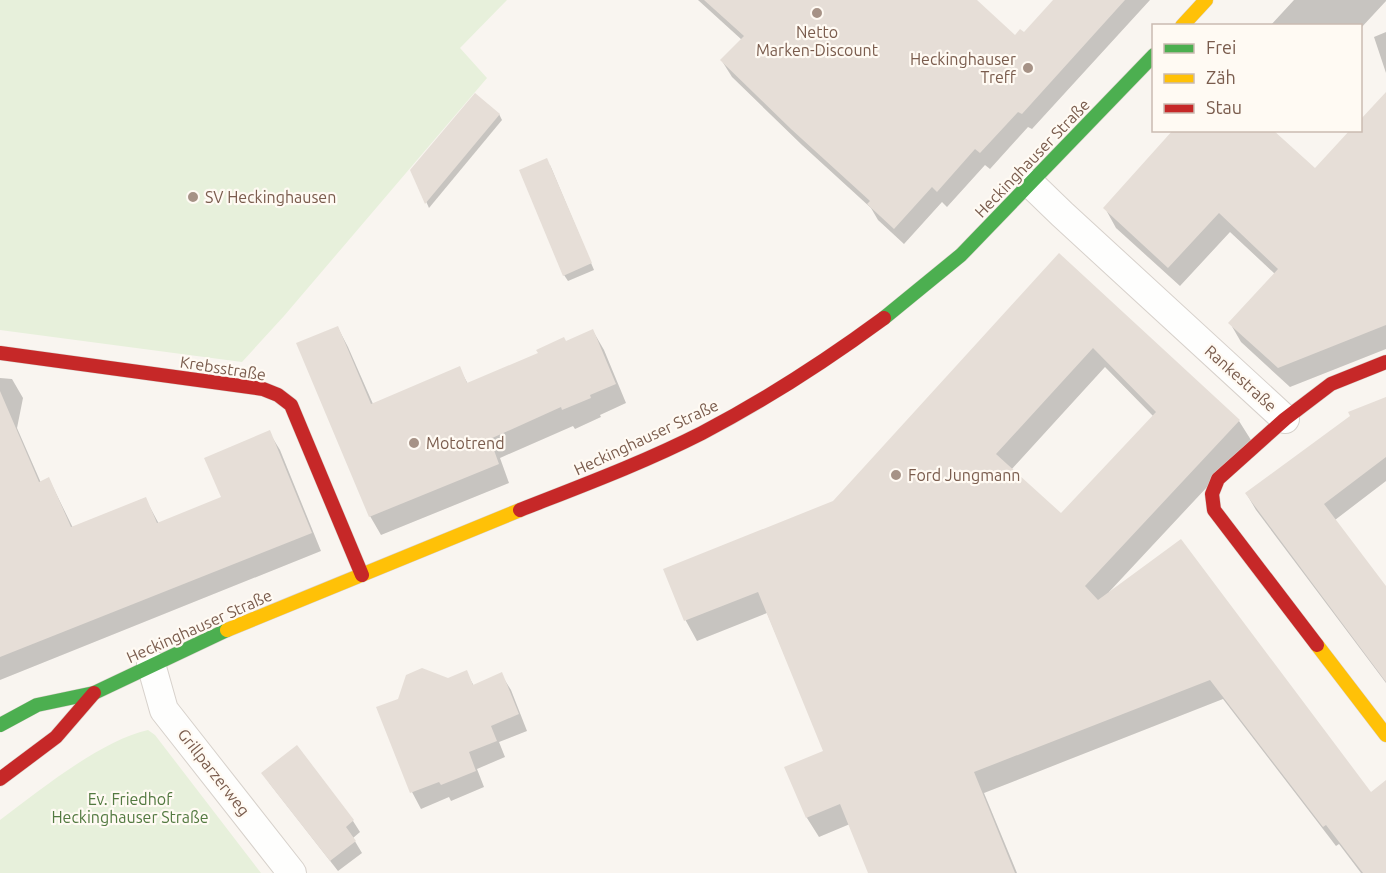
<svg xmlns="http://www.w3.org/2000/svg" width="1386" height="873" font-family="Ubuntu,sans-serif">
  <style>
    .green { fill: #e7f0db }
    .shadow { fill: #0003; fill-rule: evenodd }
    .building { fill: #e6ded7; fill-rule: evenodd }
    .lines { fill: none; stroke-linecap: round; stroke-linejoin: round }
    .street-casing { stroke: #d7d1cb; stroke-width: 30 }
    .fast-casing { stroke: #d9d2cb; stroke-width: 15 }
    .slow-casing { stroke: #d9d2cb; stroke-width: 15 }
    .jam-casing { stroke: #d9d2cb; stroke-width: 15 }
    .street { stroke: #fefefd; stroke-width: 28 }
    .fast { stroke: #4caf50; stroke-width: 14 }
    .slow { stroke: #ffc107; stroke-width: 14 }
    .jam { stroke: #c62828; stroke-width: 14 }
    .poi-dot { fill: #a69286; stroke: #fffaf3; stroke-width: 2 }
    .labels { text-anchor: middle; dominant-baseline: central; stroke-width: 4.5; stroke-linejoin: round; paint-order: stroke }
    .poi-label { font-size: 16px; fill: #7a5c4d; stroke: #fffaf3; text-anchor: start }
    .street-label { font-size: 16px; fill: #7a5c4d; stroke: #fffaf3 }
    .park-label { font-size: 16px; fill: #537a41; stroke: #fffaf3 }
  </style>
  <rect width="100%" height="100%" fill="#f9f5f0"/>
  <!-- green -->
  <g class="green">
    <polygon points="0,0 507,0 460,48 487,78 284,316 242,362 0,330"/>
    <path d="M148,730L155,735L261,873H0V820C40,790 100,741 148,730Z"/>
  </g>
  <!-- shadow -->
  <g class="shadow">
    <polygon points="698,0 975,0 1015,37 1024,34 1055,0 1150,0 1032,129 1028,127 990,169 985,165 947,207 942,202 904,244 878,220 871,208 802,145 732,77 722,61 742,40"/>
    <polygon points="1294,0 1386,0 1386,1 1360,29 1360,26 1270,26"/>
    <polygon points="1386,32 1386,73 1374,37"/>
    <polygon points="1386,94 1386,349 1290,387 1241,342 1230,323 1275,274 1230,232 1180,286 1116,228 1105,208 1315,170 1360,130"/>
    <polygon points="499,114 502,120 429,208 412,170"/>
    <polygon points="550,165 594,270 568,281 564,275"/>
    <path d="M1059,255L1239,421L1251,440L1109,592L1371,794L1386,796V873H1361L1339,844L1336,846L1223,699L984,793L1017,873H870L850,824L819,837L807,818L825,752L767,613L697,641L686,621L665,570L834,503ZM1105,367L1154,417L1061,516L1011,470Z"/>
    <polygon points="338,328 348,347 373,404 459,368 468,384 593,331 604,350 626,403 600,415 601,417 575,429 573,426 500,458 509,483 381,535 370,516"/>
    <polygon points="0,378 12,379 23,398 17,428 41,483 49,479 73,528 145,498 159,524 223,498 269,432 280,450 321,551 0,680"/>
    <polygon points="1386,399 1386,481 1335,520 1386,589 1386,683 1256,510 1246,493"/>
    <polygon points="466,672 474,686 501,674 511,690 527,731 499,742 505,757 477,769 484,787 451,801 449,797 421,809 412,792 378,708"/>
    <polygon points="296,747 353,821 360,832 353,838 362,853 338,871 270,784 263,773"/>
  </g>
  <!-- building -->
  <g class="building">
    <polygon points="704,0 977,0 1015,35 1020,29 1024,32 1053,0 1125,0 1022,114 1018,112 980,153 975,149 937,192 932,187 894,229 867,204 870,201 791,129 720,60 744,36"/>
    <polygon points="1386,92 1386,325 1278,368 1228,323 1278,269 1219,213 1168,268 1103,208 1173,130 1273,130 1315,168 1350,130 1360,130 1360,120"/>
    <polygon points="475,93 500,114 425,204 410,170"/>
    <polygon points="547,158 592,263 563,276 519,170"/>
    <path d="M1059,253L1240,420L1085,586L1098,600L1181,539L1371,792L1386,780V873H1363L1326,825L1323,827L1210,680L974,772L1015,873H868L840,804L806,818L784,767L823,751L758,592L684,621L663,569L833,501ZM1093,348L1156,412L1061,513L996,454Z"/>
    <polygon points="338,326 371,404 460,366 467,383 538,353 536,350 564,337 566,341 593,329 616,384 590,395 591,398 562,410 561,407 490,439 499,464 369,517 296,343"/>
    <polygon points="0,391 39,482 49,477 71,527 146,497 157,523 221,497 204,458 270,430 312,533 0,657"/>
    <polygon points="1386,397 1386,457 1324,504 1386,586 1386,682 1245,493 1350,416 1348,412"/>
    <polygon points="422,668 448,678 467,670 473,685 502,672 519,714 491,726 497,741 469,752 476,771 441,785 439,782 410,793 376,707 398,699 406,675"/>
    <polygon points="297,745 354,820 346,827 356,841 330,861 261,773"/>
  </g>
  <g class="lines">
    <defs>
      <g id="street">
        <polyline points="1031,184 1062,214 1285,419"/>
        <polyline points="151,664 164,710 292,873"/>
      </g>
      <g id="fast">
        <polyline points="884,318 961,255 1154,55"/>
        <polyline points="0,725 37,705 94,693 227,630"/>
      </g>
      <g id="slow">
        <polyline points="1182,26 1206,0"/>
        <polyline points="227,630 520,510"/>
        <polyline points="1317,645 1386,735"/>
      </g>
      <g id="jam">
        <polyline points="0,353 263,389 278,395 291,405 362,575"/>
        <path d="M520,510C581,486 643,463 702,433C765,400 827,360 884,318"/>
        <polyline points="1317,645 1214,510 1212,494 1218,479 1285,419 1331,384 1386,362"/>
        <polyline points="0,779 56,737 94,693"/>
      </g>
    </defs>
    <!-- street casing -->
    <use href="#street" class="street-casing"/>
    <!-- fast casing -->
    <use href="#fast" class="fast-casing"/>
    <!-- slow casing -->
    <use href="#slow" class="slow-casing"/>
    <!-- jam casing -->
    <use href="#jam" class="jam-casing"/>
    <!-- street -->
    <use href="#street" class="street"/>
    <!-- fast -->
    <use href="#fast" class="fast"/>
    <!-- slow -->
    <use href="#slow" class="slow"/>
    <!-- jam -->
    <use href="#jam" class="jam"/>
  </g>
  <!-- markers -->
  <g class="poi-dot">
    <circle cx="817" cy="13" r="6"/>
    <circle cx="1028" cy="68" r="6"/>
    <circle cx="193" cy="197" r="6"/>
    <circle cx="414" cy="443" r="6"/>
    <circle cx="896" cy="475" r="6"/>
  </g>
  <g class="labels">
    <!-- poi labels -->
    <g class="poi-label">
      <text x="817" y="32" text-anchor="middle">Netto<tspan x="817" dy="18">Marken-Discount</tspan></text>
      <text x="1016" y="59" text-anchor="end">Heckinghauser<tspan x="1016" dy="18">Treff</tspan></text>
      <text x="205" y="197">SV Heckinghausen</text>
      <text x="426" y="443">Mototrend</text>
      <text x="908" y="475">Ford Jungmann</text>
    </g>
    <!-- street labels -->
    <g class="street-label">
      <text transform="translate(1032 158) rotate(-46)">Heckinghauser Straße</text>
      <text transform="translate(223 368) rotate(9)">Krebsstraße</text>
      <text transform="translate(1241 378) rotate(42)">Rankestraße</text>
      <text transform="translate(646 437) rotate(-25)">Heckinghauser Straße</text>
      <text transform="translate(199 626) rotate(-24)">Heckinghauser Straße</text>
      <text transform="translate(214 772) rotate(52)">Grillparzerweg</text>
    </g>
    <!-- park labels -->
    <g class="park-label">
      <text x="130" y="799">Ev. Friedhof<tspan x="130" dy="18">Heckinghauser Straße</tspan></text>
    </g>
  </g>
  <!-- legend -->
  <rect x="1152" y="24" width="210" height="108" fill="#fffaf3" stroke="#cabbb1" stroke-width="1.5"/>
  <rect x="1164" y="44" width="30" height="9" fill="#4caf50" stroke="#cabbb1" stroke-width="1.5"/>
  <text x="1206" y="54" font-size="18" fill="#7a5c4d">Frei</text>
  <rect x="1164" y="74" width="30" height="9" fill="#ffc107" stroke="#cabbb1" stroke-width="1.5"/>
  <text x="1206" y="84" font-size="18" fill="#7a5c4d">Zäh</text>
  <rect x="1164" y="104" width="30" height="9" fill="#c62828" stroke="#cabbb1" stroke-width="1.5"/>
  <text x="1206" y="114" font-size="18" fill="#7a5c4d">Stau</text>
</svg>
